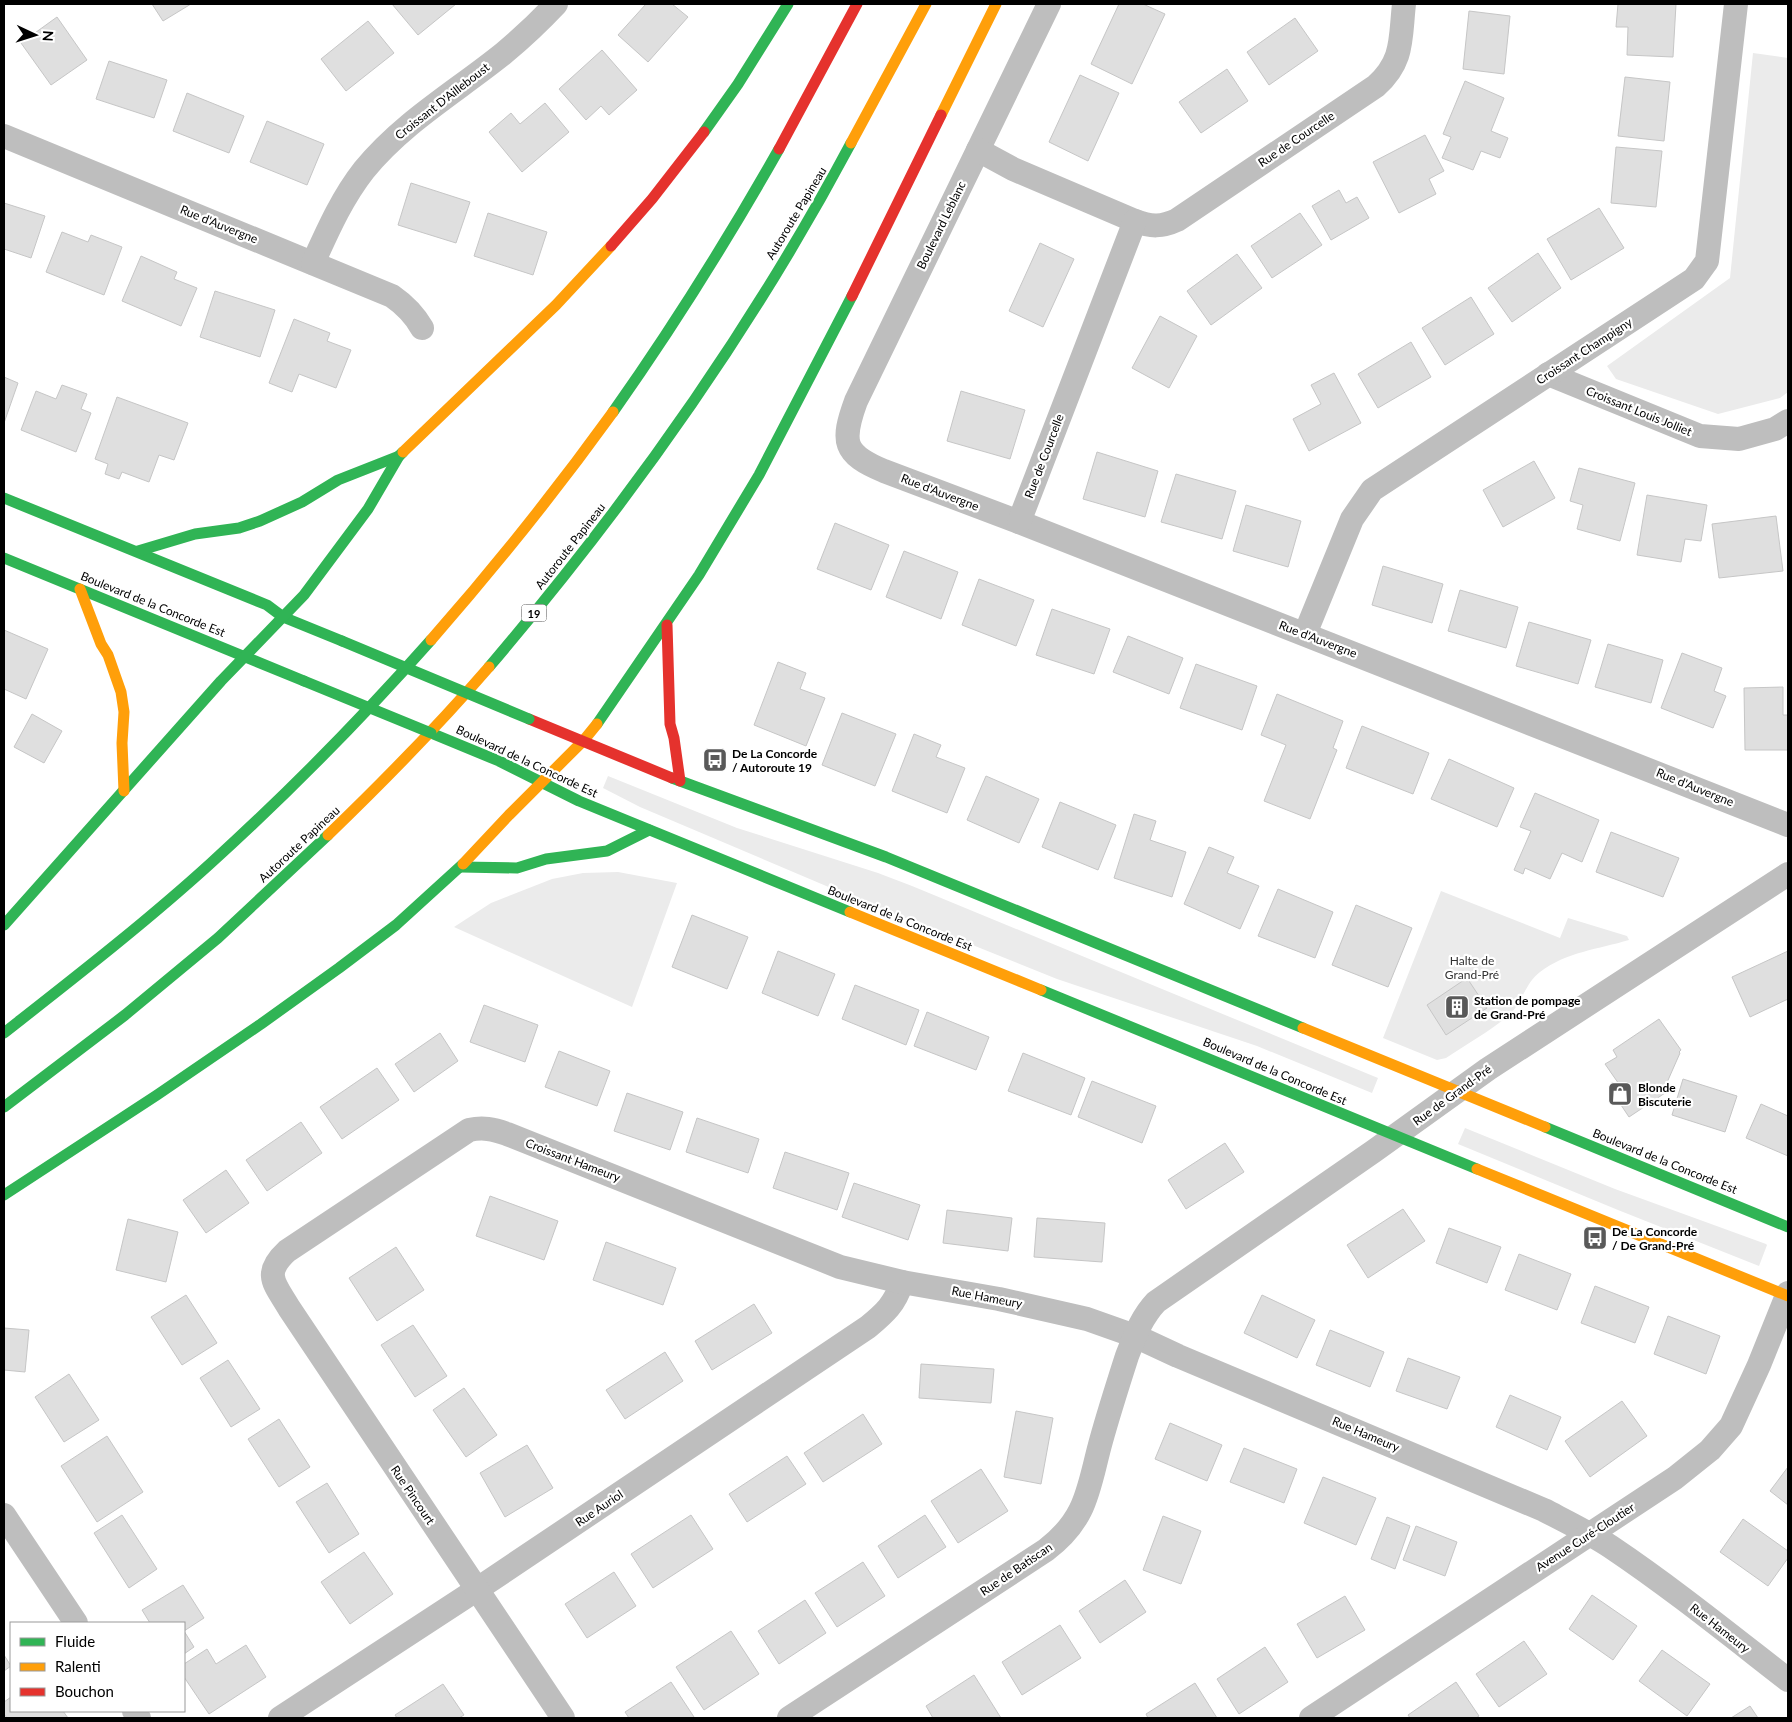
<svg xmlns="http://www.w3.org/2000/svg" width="1792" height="1722" font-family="Lato,sans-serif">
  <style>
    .green { fill: #ebebeb }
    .building { fill: #dfdfdf; stroke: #c6c6c6 }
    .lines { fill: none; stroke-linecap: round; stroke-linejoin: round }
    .street { stroke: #bebebe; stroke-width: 24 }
    .fast { stroke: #30b455; stroke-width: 11 }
    .slow { stroke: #ff9f0a; stroke-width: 11 }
    .jam { stroke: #e5322d; stroke-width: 11 }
    .fast-bridge { stroke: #30b455; stroke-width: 11 }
    .labels { text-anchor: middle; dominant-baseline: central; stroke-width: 4.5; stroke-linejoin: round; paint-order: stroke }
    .shield { fill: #fff; stroke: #4c4c4c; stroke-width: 1 }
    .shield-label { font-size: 11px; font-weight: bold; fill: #000 }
    .street-label { font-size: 12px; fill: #000; stroke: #fff }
    .poi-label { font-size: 12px; font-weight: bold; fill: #000; stroke: #fff; text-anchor: start }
    .park-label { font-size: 12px; fill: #323232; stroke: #fff }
  </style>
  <rect width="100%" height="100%" fill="#fff"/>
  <!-- green -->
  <g class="green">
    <polygon points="1753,53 1788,58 1788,392 1780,398 1718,414 1616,379 1607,366 1730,278"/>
    <polygon points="608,776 737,828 878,873 912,886 1378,1078 1372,1093 1257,1046 1057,979 838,891 640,807 603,788"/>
    <polygon points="618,872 677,883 632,1007 454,927 491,903 552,879 583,873"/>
    <path d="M1441,891L1560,938L1568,918L1627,936L1629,940C1599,949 1566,952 1540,972C1525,983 1522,1004 1509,1015C1492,1030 1465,1045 1446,1058L1437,1060L1383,1038Z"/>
    <polygon points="1465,1128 1615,1189 1766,1244 1767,1245 1759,1266 1618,1210 1458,1144"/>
  </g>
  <!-- building -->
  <g class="building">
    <polygon points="152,4 191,4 163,21"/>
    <polygon points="392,4 456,4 418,35"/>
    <polygon points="646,4 672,4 688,17 648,62 618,35"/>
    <polygon points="1119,4 1143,4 1165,14 1132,84 1091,64"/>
    <polygon points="1618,4 1676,4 1673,57 1627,55 1628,27 1616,27"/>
    <polygon points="1469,11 1510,16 1504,74 1463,69"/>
    <polygon points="57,17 87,60 51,85 21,43"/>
    <polygon points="1295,18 1318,51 1269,85 1247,52"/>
    <polygon points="368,21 394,53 346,91 321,59"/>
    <polygon points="602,50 637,90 609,115 601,106 586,120 559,89"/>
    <polygon points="109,61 167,80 154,118 96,99"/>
    <polygon points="1227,69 1248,101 1201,133 1179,102"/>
    <polygon points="1080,75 1119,93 1088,161 1049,142"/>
    <polygon points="1625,77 1670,82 1664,141 1618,136"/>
    <polygon points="1465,81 1504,98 1491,131 1508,138 1500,158 1481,151 1473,170 1442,158 1451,137 1443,134"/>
    <polygon points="187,93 244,116 229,153 173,131"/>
    <polygon points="545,103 569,132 522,172 489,132 511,113 520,124"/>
    <polygon points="267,121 324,144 307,185 250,162"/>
    <polygon points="1425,135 1444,171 1429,179 1436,194 1399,213 1373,162"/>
    <polygon points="1616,147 1662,151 1656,207 1611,203"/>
    <polygon points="411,183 470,202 456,243 398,225"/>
    <polygon points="1339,190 1346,203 1357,197 1369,218 1331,240 1312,206"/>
    <polygon points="4,203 45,216 31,258 4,249"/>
    <polygon points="1599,208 1624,248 1571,280 1547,239"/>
    <polygon points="488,213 547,232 533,275 474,256"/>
    <polygon points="1300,213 1322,245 1272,278 1251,246"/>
    <polygon points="62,232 88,242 91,235 122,247 104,295 46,272"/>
    <polygon points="1040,243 1074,259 1043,327 1009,311"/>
    <polygon points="1538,253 1561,288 1512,322 1488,288"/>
    <polygon points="1237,254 1262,288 1211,325 1187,291"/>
    <polygon points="141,256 177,272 174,279 197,288 181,326 122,301"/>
    <polygon points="215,291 275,310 260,357 200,337"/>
    <polygon points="1471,297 1494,334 1445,365 1422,328"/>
    <polygon points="1160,316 1197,336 1169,388 1132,368"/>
    <polygon points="294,319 330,333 327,341 351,350 336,388 299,374 292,392 269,383"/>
    <polygon points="1411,342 1431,377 1378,408 1358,374"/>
    <polygon points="1334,373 1361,423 1309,451 1293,419 1321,404 1311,385"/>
    <polygon points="4,377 18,383 4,423"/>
    <polygon points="62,385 87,394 81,409 91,413 76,452 21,430 36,391 56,399"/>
    <polygon points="961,391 1025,410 1010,459 947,441"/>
    <polygon points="117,397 188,423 174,460 159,455 149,482 122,472 119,479 105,474 108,464 95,459"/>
    <polygon points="1097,452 1158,471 1145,517 1083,499"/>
    <polygon points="1534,461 1555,498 1503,527 1483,490"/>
    <polygon points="1579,468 1635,483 1620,541 1577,529 1583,505 1570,501"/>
    <polygon points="1176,474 1236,491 1222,539 1161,522"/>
    <polygon points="1647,495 1707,505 1701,541 1685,539 1681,562 1637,555"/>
    <polygon points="1246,505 1301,521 1288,567 1233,551"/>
    <polygon points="1776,516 1783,571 1719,578 1712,524"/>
    <polygon points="835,523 889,545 871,590 817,569"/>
    <polygon points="904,551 958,572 941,619 886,597"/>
    <polygon points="1383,566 1443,584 1432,623 1372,605"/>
    <polygon points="979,579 1034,600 1016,646 962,625"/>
    <polygon points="1460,590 1518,607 1506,648 1448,631"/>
    <polygon points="1052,609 1110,629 1094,674 1036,655"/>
    <polygon points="1529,622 1591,640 1578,684 1516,666"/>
    <polygon points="4,630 48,649 26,699 4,689"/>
    <polygon points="1128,636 1183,658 1169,694 1113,672"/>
    <polygon points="1608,644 1663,660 1651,703 1595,687"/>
    <polygon points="1682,653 1722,668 1714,691 1726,696 1713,728 1661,708"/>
    <polygon points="778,662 806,673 800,689 825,698 806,746 754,725"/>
    <polygon points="1196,664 1257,686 1242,730 1180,708"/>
    <polygon points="1783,687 1783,715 1788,715 1788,750 1745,750 1744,688"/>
    <polygon points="1277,694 1343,721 1333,748 1337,750 1310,819 1264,801 1286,745 1261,735"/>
    <polygon points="842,713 896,734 875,786 822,765"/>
    <polygon points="32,714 62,731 44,763 14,747"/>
    <polygon points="1362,726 1429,753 1413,794 1346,768"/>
    <polygon points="914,734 941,745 936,757 965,768 947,813 892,791"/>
    <polygon points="1449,759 1514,788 1497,827 1431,799"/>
    <polygon points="986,776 1039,799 1019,843 967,820"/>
    <polygon points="1535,793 1599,820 1582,862 1562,853 1550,879 1525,868 1523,874 1514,870 1531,831 1520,827"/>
    <polygon points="1060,802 1116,825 1098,870 1042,847"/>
    <polygon points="1134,814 1156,821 1150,840 1186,852 1172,897 1114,878"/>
    <polygon points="1611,832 1679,858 1663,897 1596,872"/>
    <polygon points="1209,847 1234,857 1227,873 1259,886 1240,929 1184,904"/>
    <polygon points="1278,889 1333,912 1315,958 1258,936"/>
    <polygon points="1356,905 1412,928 1388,987 1332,965"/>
    <polygon points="692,915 748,937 727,989 672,967"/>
    <polygon points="778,951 835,974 818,1016 762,993"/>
    <polygon points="1788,951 1788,999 1750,1017 1732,977"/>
    <polygon points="1467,978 1487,1008 1446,1035 1427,1005"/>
    <polygon points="855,985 919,1010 906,1045 842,1019"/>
    <polygon points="484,1005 538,1025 525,1062 470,1042"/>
    <polygon points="927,1012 989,1037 976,1070 914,1046"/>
    <polygon points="1659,1019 1681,1050 1679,1052 1680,1053 1665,1087 1668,1091 1629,1117 1613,1093 1621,1087 1605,1064 1617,1057 1613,1050"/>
    <polygon points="440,1033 458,1061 414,1092 395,1064"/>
    <polygon points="559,1051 610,1071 597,1106 545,1087"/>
    <polygon points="1023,1053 1085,1078 1071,1115 1008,1091"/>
    <polygon points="377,1068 399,1100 342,1139 320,1107"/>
    <polygon points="1683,1079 1737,1096 1725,1132 1672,1115"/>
    <polygon points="1092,1081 1156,1106 1142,1143 1078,1117"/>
    <polygon points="627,1093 683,1112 670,1150 614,1131"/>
    <polygon points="1761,1104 1788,1116 1788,1156 1746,1138"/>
    <polygon points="697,1118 759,1139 748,1173 686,1152"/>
    <polygon points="301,1122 322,1153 267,1191 246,1160"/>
    <polygon points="1225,1143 1244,1172 1186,1209 1168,1180"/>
    <polygon points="785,1152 849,1173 837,1210 773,1188"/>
    <polygon points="226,1170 249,1203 206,1233 183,1200"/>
    <polygon points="854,1183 920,1205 908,1240 842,1217"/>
    <polygon points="490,1196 558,1221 544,1260 476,1236"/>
    <polygon points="1403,1209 1425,1241 1368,1278 1347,1245"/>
    <polygon points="947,1210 1012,1218 1008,1251 943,1243"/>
    <polygon points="1037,1218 1105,1223 1102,1262 1034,1257"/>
    <polygon points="128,1219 178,1232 166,1282 116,1270"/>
    <polygon points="1449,1228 1501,1247 1487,1283 1436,1263"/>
    <polygon points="606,1242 676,1268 663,1305 593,1280"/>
    <polygon points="396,1247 424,1290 377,1321 349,1278"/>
    <polygon points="1519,1254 1571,1274 1557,1310 1505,1290"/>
    <polygon points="1595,1286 1649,1307 1635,1343 1581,1323"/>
    <polygon points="186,1295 217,1343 182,1365 151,1317"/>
    <polygon points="1262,1295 1315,1320 1297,1358 1244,1333"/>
    <polygon points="754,1304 772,1333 712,1370 695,1341"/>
    <polygon points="1668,1316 1720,1336 1706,1374 1654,1354"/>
    <polygon points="413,1325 447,1376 415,1397 381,1345"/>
    <polygon points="4,1328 29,1330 25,1372 4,1370"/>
    <polygon points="1330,1330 1384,1352 1370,1387 1316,1365"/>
    <polygon points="665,1352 683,1381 625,1419 606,1390"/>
    <polygon points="1408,1358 1460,1377 1447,1409 1396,1391"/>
    <polygon points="228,1360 260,1409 231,1427 200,1378"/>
    <polygon points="921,1364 994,1369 991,1403 919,1398"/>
    <polygon points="69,1374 99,1420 64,1442 35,1397"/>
    <polygon points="464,1388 497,1435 466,1457 433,1410"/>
    <polygon points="1510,1395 1561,1417 1547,1450 1496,1427"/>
    <polygon points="1622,1401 1647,1436 1590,1477 1565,1441"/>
    <polygon points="1016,1411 1053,1418 1041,1484 1004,1477"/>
    <polygon points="863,1414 882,1444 823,1482 804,1453"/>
    <polygon points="279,1419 310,1467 279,1487 248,1439"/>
    <polygon points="1170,1423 1222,1445 1207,1481 1155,1459"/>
    <polygon points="107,1436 143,1492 97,1522 61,1466"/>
    <polygon points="527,1445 553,1488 505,1517 480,1473"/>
    <polygon points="1244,1448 1297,1469 1284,1503 1230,1482"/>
    <polygon points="787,1456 806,1484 747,1522 729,1494"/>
    <polygon points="1788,1467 1788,1505 1770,1491"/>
    <polygon points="981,1469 1008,1511 958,1543 931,1501"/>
    <polygon points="1323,1477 1376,1498 1356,1545 1304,1523"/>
    <polygon points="327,1483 359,1534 329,1553 296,1502"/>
    <polygon points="122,1515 157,1569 129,1588 94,1533"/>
    <polygon points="691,1515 713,1549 653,1588 631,1554"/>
    <polygon points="925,1515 946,1547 898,1578 878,1546"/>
    <polygon points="1163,1516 1201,1531 1181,1584 1143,1570"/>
    <polygon points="1387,1517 1410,1526 1395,1569 1371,1559"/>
    <polygon points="1743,1519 1788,1551 1788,1558 1768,1586 1720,1552"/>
    <polygon points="1416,1526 1457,1542 1445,1576 1403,1560"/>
    <polygon points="364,1552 393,1594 350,1624 321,1582"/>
    <polygon points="863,1562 885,1596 837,1627 815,1593"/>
    <polygon points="614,1572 636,1606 587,1638 565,1604"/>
    <polygon points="1125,1580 1146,1612 1100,1643 1079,1611"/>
    <polygon points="183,1585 204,1618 184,1631 194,1647 184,1654 184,1623 150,1623 142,1610"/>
    <polygon points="1592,1595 1637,1626 1613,1660 1569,1629"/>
    <polygon points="1345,1596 1365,1630 1317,1658 1297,1624"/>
    <polygon points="805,1600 826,1633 779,1664 758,1631"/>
    <polygon points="1060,1625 1081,1658 1022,1695 1002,1662"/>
    <polygon points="731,1631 759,1674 704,1710 676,1667"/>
    <polygon points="1524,1641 1547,1674 1499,1707 1476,1674"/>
    <polygon points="246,1645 266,1677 209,1714 184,1677 184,1664 207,1649 216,1664"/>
    <polygon points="1265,1647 1288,1682 1239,1714 1217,1679"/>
    <polygon points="1662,1650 1710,1684 1687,1716 1639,1681"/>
    <polygon points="4,1655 11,1666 4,1671"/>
    <polygon points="974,1675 1001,1718 933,1718 926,1706"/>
    <polygon points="671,1682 694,1717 692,1718 629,1718 625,1712"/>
    <polygon points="1456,1682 1479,1716 1476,1718 1410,1718 1408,1715"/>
    <polygon points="1195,1683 1217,1718 1148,1718 1146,1714"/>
    <polygon points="443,1684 464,1715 459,1718 397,1718 395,1715"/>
    <polygon points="11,1697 11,1711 63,1711 68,1718 7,1718 4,1714 4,1702"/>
    <polygon points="1750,1706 1758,1718 1731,1718"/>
  </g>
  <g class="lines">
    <!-- street -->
    <g class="street">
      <path d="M1049,4L856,401C841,442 843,454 884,471L1019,522L1788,825"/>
      <path d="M4,136L392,296C405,305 414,314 422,328"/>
      <path d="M978,150L1013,169L1135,221C1151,227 1162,227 1177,220L1376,86C1404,61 1400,39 1404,4"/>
      <path d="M313,263C328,230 342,198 364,170C403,122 457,91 504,53C522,38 540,21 556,4"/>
      <polyline points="1548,374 1700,436 1739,439 1775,429 1788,421"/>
      <polyline points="1019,522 1135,221"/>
      <polyline points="1305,634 1352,519 1372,490 1694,279 1707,261 1736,4"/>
      <polyline points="4,1515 76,1623"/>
      <polyline points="134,1711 139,1718"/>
      <path d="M280,1718L476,1590L868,1327C885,1313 895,1304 902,1282"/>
      <path d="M563,1718L289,1308C275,1284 262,1274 287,1251L469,1130C483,1127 493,1129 507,1134L840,1267L902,1282L999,1299L1087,1319L1135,1336L1178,1356L1544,1510C1567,1522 1590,1533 1611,1547C1672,1588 1730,1635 1788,1680"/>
      <path d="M789,1718L1046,1550C1088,1518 1088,1488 1101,1441C1109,1412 1118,1384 1127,1356C1135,1336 1141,1318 1156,1302L1374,1151L1488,1069L1788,874"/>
      <polyline points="1311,1718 1675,1478 1710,1450 1731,1426 1759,1365 1788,1293"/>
    </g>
    <!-- fast -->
    <g class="fast">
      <polyline points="704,132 738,84 788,4"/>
      <path d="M613,412C673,327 728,239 779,149"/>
      <polyline points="4,498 267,605 283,617 342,641"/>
      <polyline points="138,551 195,534 239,528 260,521 302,502 338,480 399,456"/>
      <polyline points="4,558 304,681"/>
      <path d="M489,667C627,505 751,331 851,143"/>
      <polyline points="597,724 699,575 759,475 852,296"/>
      <polyline points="431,733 499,761 579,801 850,912"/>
      <polyline points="672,778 886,857 1303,1028"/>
      <polyline points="461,867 517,868 546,859 607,851 649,830"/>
      <polyline points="4,925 221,681 304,595 368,509 399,456 403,452"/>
      <polyline points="1041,990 1477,1169"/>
      <path d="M4,1033C74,978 145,923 211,863C288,793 362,718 431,640"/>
      <polyline points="4,1107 125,1015 218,938 328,835"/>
      <polyline points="1545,1127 1788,1227"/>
      <polyline points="4,1195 157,1095 261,1024 339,968 396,925 463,864"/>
    </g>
    <!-- slow -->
    <g class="slow">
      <polyline points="941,115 996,4"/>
      <polyline points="851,143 926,4"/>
      <polyline points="403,452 556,305 611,246"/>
      <polyline points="80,589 101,644 108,655 121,692 124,712 122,743 124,791"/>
      <path d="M431,640C495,567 556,491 613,412"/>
      <path d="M328,835C384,781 438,726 489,667"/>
      <polyline points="463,864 509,815 584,740 597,724"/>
      <polyline points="850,912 1041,990"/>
      <polyline points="1303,1028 1545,1127"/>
      <polyline points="1477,1169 1788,1296"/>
    </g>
    <!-- jam -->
    <g class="jam">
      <polyline points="779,149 857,4"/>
      <polyline points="611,246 652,199 704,132"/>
      <polyline points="852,296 941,115"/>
      <polyline points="667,625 670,724 674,738 680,781"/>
      <polyline points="529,719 672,778"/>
    </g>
    <!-- fast-bridge -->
    <g class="fast-bridge">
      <polyline points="342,641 529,719"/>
      <polyline points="304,681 431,733"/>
    </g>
  </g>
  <!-- icons -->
  <defs>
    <symbol id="bus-square" viewBox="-11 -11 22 22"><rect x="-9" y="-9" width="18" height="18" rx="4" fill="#595959" stroke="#fff"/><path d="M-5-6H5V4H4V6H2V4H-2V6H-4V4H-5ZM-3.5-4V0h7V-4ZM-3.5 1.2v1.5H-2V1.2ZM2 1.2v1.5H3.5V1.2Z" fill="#fff"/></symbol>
    <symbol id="building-square" viewBox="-11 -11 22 22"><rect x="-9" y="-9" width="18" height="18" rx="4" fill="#595959" stroke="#fff"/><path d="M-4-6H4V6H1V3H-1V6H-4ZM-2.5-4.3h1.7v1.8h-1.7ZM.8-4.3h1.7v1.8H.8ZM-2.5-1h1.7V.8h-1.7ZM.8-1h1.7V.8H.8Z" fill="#fff"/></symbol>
    <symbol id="shop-square" viewBox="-11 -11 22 22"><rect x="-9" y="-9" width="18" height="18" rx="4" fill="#595959" stroke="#fff"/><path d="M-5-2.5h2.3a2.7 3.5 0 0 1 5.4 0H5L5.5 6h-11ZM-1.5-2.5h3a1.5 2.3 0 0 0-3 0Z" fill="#fff"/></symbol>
  </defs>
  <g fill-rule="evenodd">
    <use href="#bus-square" x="701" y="746" width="28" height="28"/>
    <use href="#building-square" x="1443" y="993" width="28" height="28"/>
    <use href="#shop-square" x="1606" y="1080" width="28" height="28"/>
    <use href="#bus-square" x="1581" y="1224" width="28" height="28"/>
  </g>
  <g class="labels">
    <!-- shield labels -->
    <rect class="shield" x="521.5" y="604.5" width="25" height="17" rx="4"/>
    <g class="shield-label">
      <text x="534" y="613">19</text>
    </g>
    <!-- street labels -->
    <g class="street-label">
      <text transform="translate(442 101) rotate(-38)">Croissant D'Ailleboust</text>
      <text transform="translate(1296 139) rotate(-34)">Rue de Courcelle</text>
      <text transform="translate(796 213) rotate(-59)">Autoroute Papineau</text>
      <text transform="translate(219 224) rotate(22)">Rue d'Auvergne</text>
      <text transform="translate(941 225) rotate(-64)">Boulevard Leblanc</text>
      <text transform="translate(1584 351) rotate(-33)">Croissant Champigny</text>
      <text transform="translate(1639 411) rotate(22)">Croissant Louis Jolliet</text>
      <text transform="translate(1044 456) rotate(-69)">Rue de Courcelle</text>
      <text transform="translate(940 492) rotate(21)">Rue d'Auvergne</text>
      <text transform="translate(570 546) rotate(-52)">Autoroute Papineau</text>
      <text transform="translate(153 604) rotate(22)">Boulevard de la Concorde Est</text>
      <text transform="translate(1318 639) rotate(21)">Rue d'Auvergne</text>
      <text transform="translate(527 761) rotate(25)">Boulevard de la Concorde Est</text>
      <text transform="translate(1695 787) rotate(22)">Rue d'Auvergne</text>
      <text transform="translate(299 844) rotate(-43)">Autoroute Papineau</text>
      <text transform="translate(900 918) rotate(22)">Boulevard de la Concorde Est</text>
      <text transform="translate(1275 1071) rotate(23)">Boulevard de la Concorde Est</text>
      <text transform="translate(1452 1095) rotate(-36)">Rue de Grand-Pré</text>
      <text transform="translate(573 1160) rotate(21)">Croissant Hameury</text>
      <text transform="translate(1665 1161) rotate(22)">Boulevard de la Concorde Est</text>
      <text transform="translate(987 1297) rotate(11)">Rue Hameury</text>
      <text transform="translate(1366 1434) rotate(23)">Rue Hameury</text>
      <text transform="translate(413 1495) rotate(56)">Rue Pincourt</text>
      <text transform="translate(599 1508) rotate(-34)">Rue Auriol</text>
      <text transform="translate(1585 1537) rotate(-33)">Avenue Curé-Cloutier</text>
      <text transform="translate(1016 1569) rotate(-34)">Rue de Batiscan</text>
      <text transform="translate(1720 1628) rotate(38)">Rue Hameury</text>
    </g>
    <!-- poi labels -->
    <g class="poi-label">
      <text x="732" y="753">De La Concorde<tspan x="732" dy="14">/ Autoroute 19</tspan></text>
      <text x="1474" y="1000">Station de pompage<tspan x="1474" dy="14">de Grand-Pré</tspan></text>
      <text x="1638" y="1087">Blonde<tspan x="1638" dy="14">Biscuterie</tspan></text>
      <text x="1612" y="1231">De La Concorde<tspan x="1612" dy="14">/ De Grand-Pré</tspan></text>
    </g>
    <!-- park labels -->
    <g class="park-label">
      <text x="1472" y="960">Halte de<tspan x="1472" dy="14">Grand-Pré</tspan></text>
    </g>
  </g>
  <!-- border -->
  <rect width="1792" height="1722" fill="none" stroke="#000000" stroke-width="10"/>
  <!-- legend -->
  <rect x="10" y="1622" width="175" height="90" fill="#ffffff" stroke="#999999"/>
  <rect x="20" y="1638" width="25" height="8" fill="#30b455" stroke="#999999"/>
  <text x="55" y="1647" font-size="15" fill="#000000">Fluide</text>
  <rect x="20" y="1663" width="25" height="8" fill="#ff9f0a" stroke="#999999"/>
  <text x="55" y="1672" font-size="15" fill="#000000">Ralenti</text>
  <rect x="20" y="1688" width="25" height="8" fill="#e5322d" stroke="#999999"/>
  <text x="55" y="1697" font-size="15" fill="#000000">Bouchon</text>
  <!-- north arrow -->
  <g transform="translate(35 35) rotate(94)" stroke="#ffffff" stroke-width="4" paint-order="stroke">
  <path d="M0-4L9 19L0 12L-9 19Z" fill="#000000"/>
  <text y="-8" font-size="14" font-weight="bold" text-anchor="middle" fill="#000000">N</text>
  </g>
</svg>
